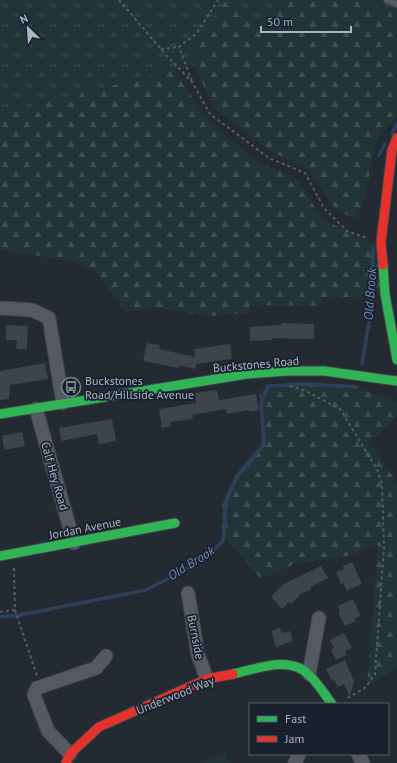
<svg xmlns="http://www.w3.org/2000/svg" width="397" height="763" font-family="'PT Sans',sans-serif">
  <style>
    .grass { fill: url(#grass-tufts) }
    .forest { fill: url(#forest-firs) }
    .pitch { fill: #213438 }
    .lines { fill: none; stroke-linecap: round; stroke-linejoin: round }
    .stream { stroke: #2e415b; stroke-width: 3.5 }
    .building { fill: #3e444b }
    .lane-casing { stroke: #40444b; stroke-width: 8 }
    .street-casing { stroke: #40444b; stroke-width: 15 }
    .fast-casing { stroke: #40444b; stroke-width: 11 }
    .jam-casing { stroke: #40444b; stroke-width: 11 }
    .path { stroke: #565c64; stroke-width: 2; stroke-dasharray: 3 3; stroke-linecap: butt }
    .lane { stroke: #545962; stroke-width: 6 }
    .street { stroke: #545962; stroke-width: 13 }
    .fast { stroke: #30b455; stroke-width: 9 }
    .jam { stroke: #e5322d; stroke-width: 9 }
    .labels { text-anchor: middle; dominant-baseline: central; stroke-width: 3.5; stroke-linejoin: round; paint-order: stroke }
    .street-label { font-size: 12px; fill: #acb6c6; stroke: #18202d }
    .poi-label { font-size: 12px; fill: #acb6c6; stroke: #18202d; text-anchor: start }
    .water-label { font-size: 13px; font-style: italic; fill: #728db1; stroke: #18202d }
  </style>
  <defs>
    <pattern id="grass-tufts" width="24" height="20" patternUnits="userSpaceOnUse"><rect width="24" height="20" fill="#213438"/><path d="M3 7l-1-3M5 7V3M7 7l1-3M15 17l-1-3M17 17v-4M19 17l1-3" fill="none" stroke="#3f4f53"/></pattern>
    <pattern id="forest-firs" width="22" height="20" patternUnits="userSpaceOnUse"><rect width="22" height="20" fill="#213438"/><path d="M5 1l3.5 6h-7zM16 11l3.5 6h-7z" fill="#3f4f53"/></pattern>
  </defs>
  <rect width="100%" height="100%" fill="#242a32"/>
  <!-- grass -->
  <polygon class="grass" points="0,0 397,0 397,117 386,128 218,60 0,114"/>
  <!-- forest -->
  <g class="forest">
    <polygon points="271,0 355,0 397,12 397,113 375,144 365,197 356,220 335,208 308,169 270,151 212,107 199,75 193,48 225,1 266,39 275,19"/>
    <polygon points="174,70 207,119 258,162 297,179 323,220 377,245 381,295 360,297 323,297 322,306 249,305 250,313 208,316 156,307 125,312 97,273 73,261 0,250 0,114"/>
    <polygon points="303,382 351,386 397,402 397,416 370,442 397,483 397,666 374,684 367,685 378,546 376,544 349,556 294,564 261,579 221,533 222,500 232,480 262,441 259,386"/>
  </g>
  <!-- pitch -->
  <polygon class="pitch" points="225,752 230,763 199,763"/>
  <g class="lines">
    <!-- stream -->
    <g class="stream">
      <polyline points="392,134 397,124"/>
      <polyline points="379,155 385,144"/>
      <polyline points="362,364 371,310 373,248"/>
      <polyline points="0,617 20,615 146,590 183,571 210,554 223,541 225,526 225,504 230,492 238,475 264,445 261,403 268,386 305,384 357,387"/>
    </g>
  </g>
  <!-- building -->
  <g class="building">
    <polygon points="281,323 314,324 314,339 272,338 272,340 250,341 250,327 281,325"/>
    <polygon points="6,325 28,326 27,349 16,349 17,340 6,340"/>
    <polygon points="147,343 160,345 159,349 195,357 194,349 230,344 232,359 196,364 195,369 179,365 179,368 143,361"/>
    <polygon points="45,363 48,379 10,385 9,399 0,400 0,371"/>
    <polygon points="217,390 219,400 256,394 259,410 249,412 249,410 227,414 226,409 192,415 193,419 170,422 171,426 162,428 159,409 196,403 195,393"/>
    <polygon points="112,419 116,441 99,444 97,434 61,441 59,428"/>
    <polygon points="22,432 25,446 4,450 2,436"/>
    <polygon points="352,562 362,584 347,591 343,583 341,584 336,572 344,569 343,566"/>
    <polygon points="321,566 328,578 311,587 311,589 301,594 291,604 289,602 282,609 271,597 282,585"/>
    <polygon points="353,599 361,616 354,619 356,621 345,626 338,613 340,612 338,606"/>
    <polygon points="280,628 282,633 290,631 293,641 276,647 271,631"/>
    <polygon points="344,633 352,648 345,651 347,655 336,660 331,650 334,648 330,640"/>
    <polygon points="345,660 354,681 350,697 344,684 338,687 334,680 332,681 326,669"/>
  </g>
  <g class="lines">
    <defs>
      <polyline id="lane" points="387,0 397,4"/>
      <g id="street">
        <polyline points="0,308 32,310 49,318 63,403"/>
        <polyline points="36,409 74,543"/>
        <polyline points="188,593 198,655 207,679"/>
        <polyline points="309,674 319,618"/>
        <polyline points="70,754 48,731 34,695 37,688 96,668 106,656"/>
        <polyline points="358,754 363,763"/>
        <polyline points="295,763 299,754"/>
      </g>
      <g id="fast">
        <polyline points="383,265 385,294 397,360"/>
        <polyline points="0,414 247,374 287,371 324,371 397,381"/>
        <polyline points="0,556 175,523"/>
        <path d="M233,674C256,669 290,655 309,675C318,683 325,695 332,704"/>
      </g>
      <g id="jam">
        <polyline points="383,265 381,242 392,150 397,138"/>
        <polyline points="66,763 70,754 99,727 207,679 233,674"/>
      </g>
    </defs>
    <!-- lane casing -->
    <use href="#lane" class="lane-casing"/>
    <!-- street casing -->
    <use href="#street" class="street-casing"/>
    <!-- fast casing -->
    <use href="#fast" class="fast-casing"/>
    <!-- jam casing -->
    <use href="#jam" class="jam-casing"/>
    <!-- path -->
    <g class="path">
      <polyline points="119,0 166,55 192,82 210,114 269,158 305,173 324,208 347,231 367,238"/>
      <polyline points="161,49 179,47"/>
      <polyline points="192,81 179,47 197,33 218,0"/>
      <polyline points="290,386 306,391 340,409 377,469 382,484 384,547 375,674 366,687 346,699"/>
      <polyline points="14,568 15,610 37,676"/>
      <polyline points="0,612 15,610"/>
    </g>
    <!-- lane -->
    <use href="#lane" class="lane"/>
    <!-- street -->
    <use href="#street" class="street"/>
    <!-- fast -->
    <use href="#fast" class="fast"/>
    <!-- jam -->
    <use href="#jam" class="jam"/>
  </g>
  <!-- icons -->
  <defs>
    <symbol id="bus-ring" viewBox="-11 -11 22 22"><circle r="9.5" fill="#18202d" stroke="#7c8592" stroke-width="1.5"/><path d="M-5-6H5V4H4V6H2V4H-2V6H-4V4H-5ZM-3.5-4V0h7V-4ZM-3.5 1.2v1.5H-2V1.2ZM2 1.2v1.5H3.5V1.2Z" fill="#7c8592"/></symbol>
  </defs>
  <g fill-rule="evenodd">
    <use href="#bus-ring" x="60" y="376" width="22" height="22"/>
  </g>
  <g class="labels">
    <!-- street labels -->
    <g class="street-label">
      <text transform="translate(256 364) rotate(-5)">Buckstones Road</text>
      <text transform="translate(55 476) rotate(74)">Calf Hey Road</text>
      <text transform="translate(85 528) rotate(-11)">Jordan Avenue</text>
      <text transform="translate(196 637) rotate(79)">Burnside</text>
      <text transform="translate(175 695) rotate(-22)">Underwood Way</text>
    </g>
    <!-- poi labels -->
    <g class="poi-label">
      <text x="85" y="380">Buckstones<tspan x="85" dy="14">Road/Hillside Avenue</tspan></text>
    </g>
    <!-- water labels -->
    <g class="water-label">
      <text transform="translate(370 294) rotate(-86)">Old Brook</text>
      <text transform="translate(191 563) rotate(-32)">Old Brook</text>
    </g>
  </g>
  <!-- legend -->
  <rect x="249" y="703" width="140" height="52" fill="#18202d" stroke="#535c6a"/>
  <rect x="257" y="716" width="20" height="6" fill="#30b455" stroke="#535c6a"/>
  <text x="285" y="723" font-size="12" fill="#acb6c6">Fast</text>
  <rect x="257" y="736" width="20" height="6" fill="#e5322d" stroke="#535c6a"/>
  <text x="285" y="743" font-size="12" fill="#acb6c6">Jam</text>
  <!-- north arrow -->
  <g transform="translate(28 28) rotate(335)" stroke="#18202d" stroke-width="3" paint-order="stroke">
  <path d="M0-3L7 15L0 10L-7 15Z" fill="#acb6c6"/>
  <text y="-6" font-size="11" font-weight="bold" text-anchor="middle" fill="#acb6c6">N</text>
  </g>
  <!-- scale -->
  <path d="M261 26v6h90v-6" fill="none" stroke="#acb6c6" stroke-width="2"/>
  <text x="267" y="26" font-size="12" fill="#acb6c6" stroke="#18202d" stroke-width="3" paint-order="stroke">50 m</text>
</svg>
